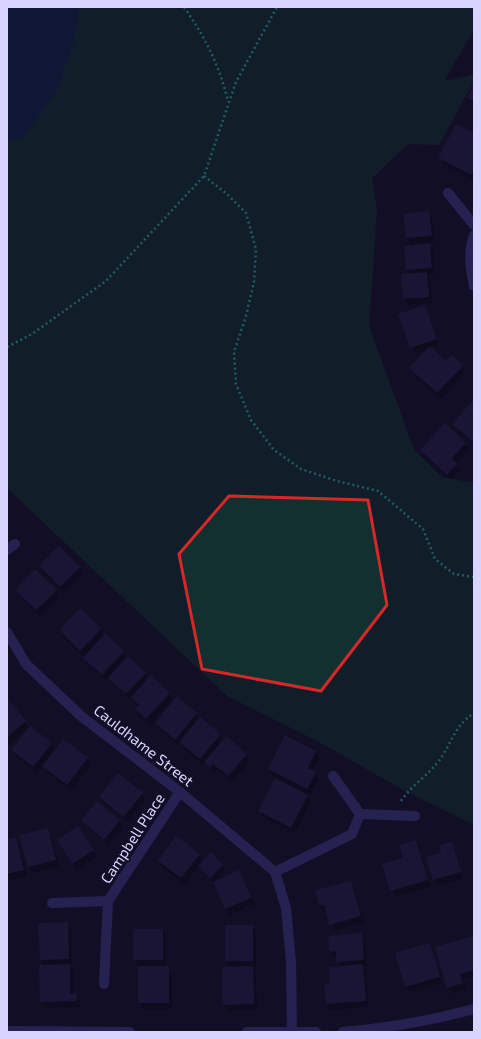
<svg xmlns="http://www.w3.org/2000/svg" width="481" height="1039" font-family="'Exo 2',sans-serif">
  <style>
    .green { fill: #12302f }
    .water { fill: #0c2248 }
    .shadow { fill: #0007 }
    .building { fill: #241b47 }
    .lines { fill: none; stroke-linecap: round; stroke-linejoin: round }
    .path { stroke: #2fb8b0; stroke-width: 2.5; stroke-dasharray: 2 3; stroke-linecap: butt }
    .street { stroke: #3d3a85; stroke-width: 10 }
    .marked { fill: none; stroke: #d62828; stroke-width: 3; stroke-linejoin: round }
    .labels { text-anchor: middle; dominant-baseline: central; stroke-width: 4; stroke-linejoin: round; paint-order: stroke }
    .street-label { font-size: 15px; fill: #d9d4ff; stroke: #130f26 }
  </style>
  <rect width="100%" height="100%" fill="#130f26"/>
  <!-- green -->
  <polygon class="green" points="7,7 474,7 474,30 444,81 474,75 474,81 439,145 408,144 372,178 377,209 369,326 414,450 442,477 474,483 474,825 407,792 317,741 227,696 7,488"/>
  <!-- water -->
  <polygon class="water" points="7,7 79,7 73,44 57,91 24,137 7,142"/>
  <!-- shadow -->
  <g class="shadow">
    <polygon points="474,86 474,105 468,98"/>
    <polygon points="474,135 474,180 443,164 440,158"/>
    <polygon points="429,212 432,218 435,242 429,242 433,250 435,274 427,274 430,279 432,303 408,305 404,299 410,275 407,270 411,246 407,238 405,214"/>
    <polygon points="425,306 439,345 431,348 446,362 462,366 466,372 441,399 414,374 411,368 429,349 415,354 399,315"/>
    <polygon points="474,401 474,445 457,430 454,424"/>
    <polygon points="465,443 469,449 456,464 460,471 451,480 425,456 422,450"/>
    <polygon points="40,567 79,567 83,573 64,592 44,573"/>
    <polygon points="17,590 56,591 59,597 40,616 20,596"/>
    <polygon points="81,610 101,630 104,636 145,673 148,679 169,693 173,699 150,725 140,716 136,710 139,707 132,698 130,700 113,684 109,678 106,681 87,664 84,657 64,637 60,631"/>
    <polygon points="177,698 196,714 199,719 220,734 224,741 226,738 247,755 250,761 232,782 217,769 214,773 205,763 204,765 184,749 181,743 179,745 159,729 156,723"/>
    <polygon points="7,699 29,728 51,744 55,751 63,740 88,759 91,765 71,790 47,772 43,765 37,773 16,756 12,750 27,729 7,746"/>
    <polygon points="286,736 316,752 319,758 312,771 319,779 310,795 281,780 280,782 307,796 311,802 295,833 263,817 259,811 277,778 272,775 269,769"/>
    <polygon points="142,794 145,800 127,822 104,803 100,797"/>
    <polygon points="82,820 120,821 123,827 108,845 86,826"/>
    <polygon points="78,827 97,857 77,870 61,847"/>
    <polygon points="47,830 51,836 59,866 32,873 28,867"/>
    <polygon points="15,838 19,844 27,876 7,881 7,840"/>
    <polygon points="416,841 419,847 431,887 395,897 384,865 404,859"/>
    <polygon points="451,843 463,878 437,886 434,879 442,854"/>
    <polygon points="199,855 203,862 222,865 226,871 216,882 242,878 254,904 229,915 215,884 199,866 185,884 162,867 159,861"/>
    <polygon points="351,882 354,888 364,922 334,931 327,911 324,912 320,906"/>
    <polygon points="67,923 71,929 72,965 69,965 73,971 73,995 76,995 80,1001 80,1007 45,1008 41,1002 44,966 41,960 39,924"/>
    <polygon points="226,926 252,926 256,932 256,967 253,967 256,973 257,1010 228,1011 224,1005 230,967 226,961"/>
    <polygon points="163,930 166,936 166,967 172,973 172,1009 142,1009 139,1002 139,966 134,960"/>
    <polygon points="361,934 365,940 367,966 363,966 366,972 369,1007 330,1010 327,1004 331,985 341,967 337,957 334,957 330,950"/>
    <polygon points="472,937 474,940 474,977 463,980 466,989 452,994 448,987"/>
    <polygon points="429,944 442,983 409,992 406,986"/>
  </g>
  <!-- building -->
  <g class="building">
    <polygon points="474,84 474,102 467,98"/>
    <polygon points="456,124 474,133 474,169 471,175 438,158"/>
    <polygon points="429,211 432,236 406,238 403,214"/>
    <polygon points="430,243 432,268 406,270 404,246"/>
    <polygon points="427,272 429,297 403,299 401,274"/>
    <polygon points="425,305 437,339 410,348 398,314"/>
    <polygon points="430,346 446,361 452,355 463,366 437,393 409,368"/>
    <polygon points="474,399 474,443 452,424"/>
    <polygon points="445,423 466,443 452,458 457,464 447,475 420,450"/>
    <polygon points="59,546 80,567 60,587 39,566"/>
    <polygon points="35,569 57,590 36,610 15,590"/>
    <polygon points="81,608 101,629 80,651 59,630"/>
    <polygon points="105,633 124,651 102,675 83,658"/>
    <polygon points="127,656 146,673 126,694 108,678"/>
    <polygon points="151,675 170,693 146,719 135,709 139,705 131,697"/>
    <polygon points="177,696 197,713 175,740 155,723"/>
    <polygon points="7,698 26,721 7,737"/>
    <polygon points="200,717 221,734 200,759 179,742"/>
    <polygon points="30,726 52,743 33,767 11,750"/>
    <polygon points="285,735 316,751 308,768 316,772 307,789 268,769"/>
    <polygon points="226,736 247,754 228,776 213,764 210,768 204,762"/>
    <polygon points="63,739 88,758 67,785 42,766"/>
    <polygon points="118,773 143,793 123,817 99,797"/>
    <polygon points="275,778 308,795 291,828 258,811"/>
    <polygon points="97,801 120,820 104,840 81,820"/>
    <polygon points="78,826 94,850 72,864 57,840"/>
    <polygon points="48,828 56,860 28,867 19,835"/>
    <polygon points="176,836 200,854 181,878 158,861"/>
    <polygon points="16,837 24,870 7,874 7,839"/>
    <polygon points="416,840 428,880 390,891 382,864 403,858 399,845"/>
    <polygon points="452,842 461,872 433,880 426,857 441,853 439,845"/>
    <polygon points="211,852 223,865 210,878 198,866"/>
    <polygon points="239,870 251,898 225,909 213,882"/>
    <polygon points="351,881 361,916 329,925 324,905 319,906 315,890"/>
    <polygon points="68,922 69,959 40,960 38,923"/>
    <rect x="225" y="925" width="28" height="36"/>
    <rect x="133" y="929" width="30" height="31"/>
    <polygon points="362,933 364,960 336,962 336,952 329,951 328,936"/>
    <polygon points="473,936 474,970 460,974 463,983 447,988 435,947"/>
    <polygon points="430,943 440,977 405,987 395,953"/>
    <polygon points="70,964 70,994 77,994 77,1001 40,1002 39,965"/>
    <polygon points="363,964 366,1001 326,1004 324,984 330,984 329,967"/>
    <rect x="138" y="966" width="31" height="37"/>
    <polygon points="253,966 254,1004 223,1005 222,967"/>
  </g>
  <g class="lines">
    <!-- path -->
    <g class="path">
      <path d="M184,7C205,37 220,66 228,102"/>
      <polyline points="204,176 227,194 246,213 256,249 254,282 246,316 234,352 236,384 251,420 274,450 301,469 337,481 378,491 423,529 435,559 454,574 474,577"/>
      <polyline points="7,347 32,334 106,281 204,176 236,82 277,7"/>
      <path d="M401,801C411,786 427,776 438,762C452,744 453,727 474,713"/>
    </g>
    <!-- street -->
    <g class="street">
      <polyline points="448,193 474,225"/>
      <path d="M474,235C468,251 470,269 474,286"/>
      <polyline points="7,550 15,544"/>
      <polyline points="7,632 26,664 81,716 180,792 275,872 286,908 291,962 292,1032"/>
      <polyline points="360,814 415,816"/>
      <polyline points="275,872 352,834 360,814 333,776"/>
      <polyline points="52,903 108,901"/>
      <polyline points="104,984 108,901 180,792"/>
      <polyline points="7,1031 130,1032"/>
      <polyline points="247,1032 316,1032"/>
      <path d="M343,1032C388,1028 430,1021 474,1009"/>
    </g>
  </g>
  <!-- marked area -->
  <path d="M0 0H481V1039H0ZM229,496L368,500L387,605L321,691L202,669L179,554Z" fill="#130f26" fill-opacity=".55" fill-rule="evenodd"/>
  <path class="marked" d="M229,496L368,500L387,605L321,691L202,669L179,554Z"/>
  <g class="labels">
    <!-- street labels -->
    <g class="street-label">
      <text transform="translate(144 745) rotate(38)">Cauldhame Street</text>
      <text transform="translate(132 838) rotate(-57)">Campbell Place</text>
    </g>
  </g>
  <!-- border -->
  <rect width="481" height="1039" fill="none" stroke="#d9d4ff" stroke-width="16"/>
</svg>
